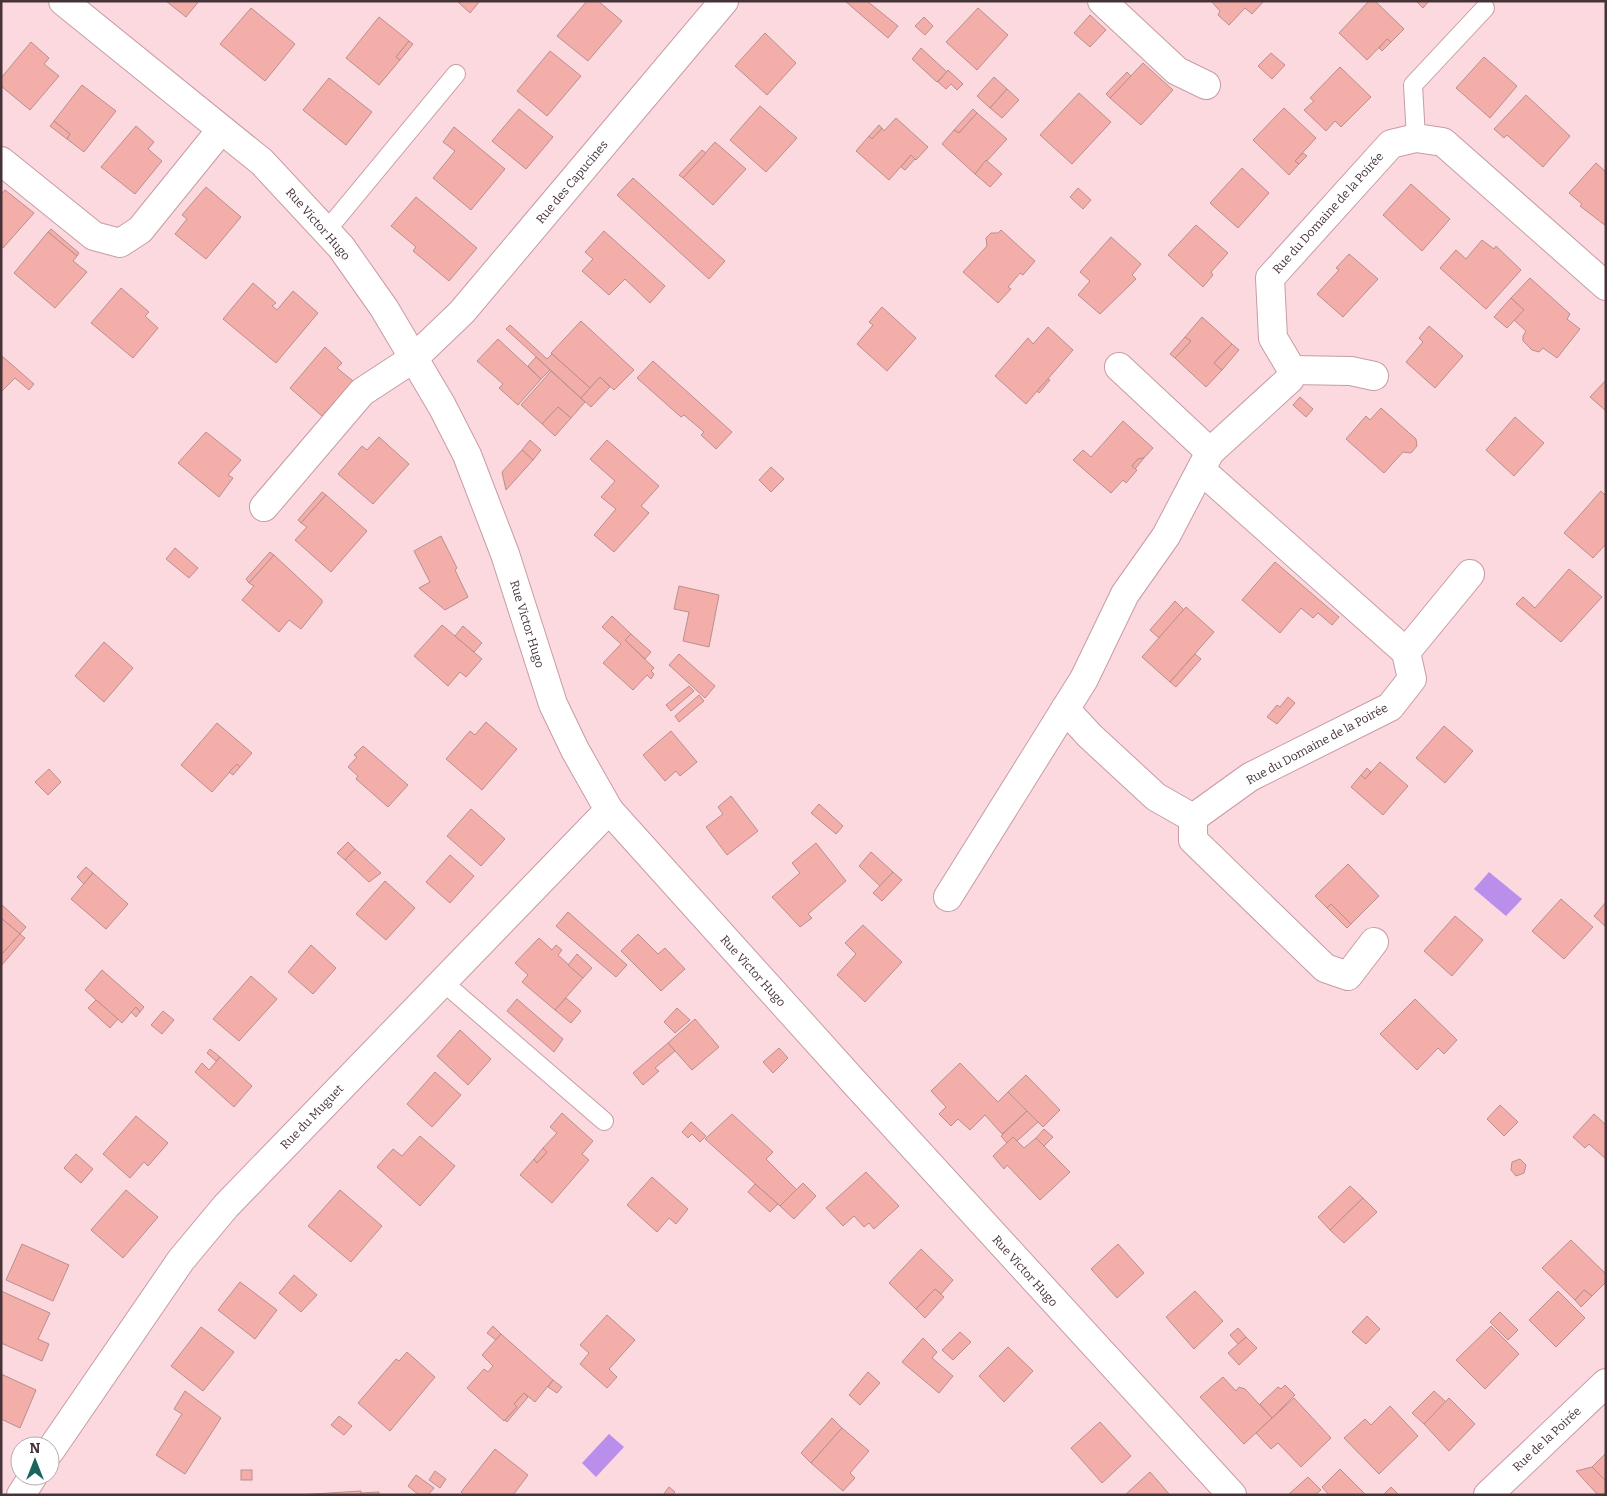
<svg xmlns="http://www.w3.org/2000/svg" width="1607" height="1496" font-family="Bitter,serif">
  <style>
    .water { fill: #b98feb }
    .building { fill: #f3aea9; stroke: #ba8f8b }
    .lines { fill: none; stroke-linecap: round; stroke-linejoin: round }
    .service-casing { stroke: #c79ca5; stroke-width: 20 }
    .minor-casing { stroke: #c79ca5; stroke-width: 30 }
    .service { stroke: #fff; stroke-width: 18 }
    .minor { stroke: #fff; stroke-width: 28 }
    .labels { text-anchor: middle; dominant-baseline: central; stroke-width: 4; stroke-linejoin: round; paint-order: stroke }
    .street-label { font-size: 12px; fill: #453337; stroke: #fff }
  </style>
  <rect width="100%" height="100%" fill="#fcd8df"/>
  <!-- water -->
  <g class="water">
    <polygon points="1489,872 1522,899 1506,916 1474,889"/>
    <polygon points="609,1434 624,1447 596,1477 582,1463"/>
  </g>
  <!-- building -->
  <g class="building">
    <polygon points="166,1 199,1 186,17"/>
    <polygon points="457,1 480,1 470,13"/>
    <polygon points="587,1 598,1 622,21 588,61 557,36"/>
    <polygon points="845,1 867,1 898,26 888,38"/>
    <polygon points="1211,1 1264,1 1252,14 1245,8 1229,25 1218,15 1220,11"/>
    <polygon points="1369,1 1375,1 1404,29 1391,42 1387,39 1367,60 1339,33"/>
    <polygon points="1416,1 1429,1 1423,8"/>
    <polygon points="251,8 295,44 265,81 220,44"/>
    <polygon points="978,8 1008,35 977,70 946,42"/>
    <polygon points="1090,15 1106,30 1090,47 1074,33"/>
    <polygon points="379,17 409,41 396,57 400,60 379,85 346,58"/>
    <polygon points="924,17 933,26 925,35 915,26"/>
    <polygon points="765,33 796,63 767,95 735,66"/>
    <polygon points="1387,39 1391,42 1382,51 1379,48"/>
    <polygon points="409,41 413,44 400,60 396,57"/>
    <polygon points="31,42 49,58 44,64 59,76 30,110 1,86 1,78"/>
    <polygon points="921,48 947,72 937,82 912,59"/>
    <polygon points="550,51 581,76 547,116 517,91"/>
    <polygon points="1271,53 1285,65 1272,79 1258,66"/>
    <polygon points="1484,57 1517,86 1490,118 1456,88"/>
    <polygon points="1143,63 1173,90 1141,125 1110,98"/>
    <polygon points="1340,67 1371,97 1341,127 1335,121 1326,131 1304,110 1314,101 1310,98"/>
    <polygon points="948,70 963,84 957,90 951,84 946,89 938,82"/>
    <polygon points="1127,72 1131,76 1110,98 1106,94"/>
    <polygon points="994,77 1007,89 990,108 977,96"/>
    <polygon points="329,78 372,112 346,145 303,110"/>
    <polygon points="82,85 116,111 84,152 67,139 70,134 54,121"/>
    <polygon points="1007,89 1019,100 1002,118 990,108"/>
    <polygon points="1079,93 1111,122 1072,164 1040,135"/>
    <polygon points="1526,95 1570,136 1543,167 1507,135 1504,138 1494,129"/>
    <polygon points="760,106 797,138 766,172 730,140"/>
    <polygon points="1284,108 1316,138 1295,161 1299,164 1289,175 1253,140"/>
    <polygon points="519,109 553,137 526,169 492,141"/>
    <polygon points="973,109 977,113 959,133 954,130"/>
    <polygon points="977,113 1007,139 975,174 942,144 954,130 959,133"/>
    <polygon points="896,118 928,147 916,160 911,155 889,180 856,151 869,136 872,139 882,128 884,131"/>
    <polygon points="54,121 70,134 67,139 50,126"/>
    <polygon points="879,125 882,128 872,139 869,136"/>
    <polygon points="136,126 154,142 148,149 162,161 135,194 101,167"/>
    <polygon points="454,127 505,169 471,210 433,178 455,151 443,142"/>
    <polygon points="715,142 746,169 713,205 683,178"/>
    <polygon points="702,150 706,153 683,178 679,175"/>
    <polygon points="1303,153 1307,156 1299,164 1295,161"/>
    <polygon points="911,155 915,159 905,170 901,167"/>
    <polygon points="986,160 1002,174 990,187 975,174"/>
    <polygon points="1596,163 1606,172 1606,226 1580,206 1582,204 1569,193"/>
    <polygon points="1242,168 1269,193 1238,228 1210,203"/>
    <polygon points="633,178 725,261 709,279 617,195"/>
    <polygon points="1411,184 1450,219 1422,251 1383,215"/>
    <polygon points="206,187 241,217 206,259 175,234 187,219 182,215"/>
    <polygon points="1078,188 1091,200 1083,209 1070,197"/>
    <polygon points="5,190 34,213 3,248 1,247 1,195"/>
    <polygon points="416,197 477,248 449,281 413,251 416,247 391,226"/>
    <polygon points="1196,225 1228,253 1211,272 1213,275 1203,287 1168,255"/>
    <polygon points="51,229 79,253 77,256 48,232"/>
    <polygon points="1001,230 1035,261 1023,275 1020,273 1008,287 1011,289 998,303 963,272 987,246 986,238 991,233 998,233"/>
    <polygon points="604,231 665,286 650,303 625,279 609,295 582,271 593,259 585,252"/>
    <polygon points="48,232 77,256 73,261 87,272 55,308 14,273"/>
    <polygon points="1111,237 1141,264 1132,275 1136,279 1100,314 1078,295 1090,281 1080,272"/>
    <polygon points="1482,240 1494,249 1496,246 1521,270 1486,309 1440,268 1456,250 1466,259"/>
    <polygon points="1349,254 1378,279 1343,317 1317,294 1339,270 1336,268"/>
    <polygon points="1530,278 1570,314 1567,319 1580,329 1557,358 1543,348 1539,352 1532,350 1523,341 1523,336 1526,331 1514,320 1524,310 1511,298"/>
    <polygon points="253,283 276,303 272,306 277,310 293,291 318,313 276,363 223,319"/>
    <polygon points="121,288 149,312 145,316 158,328 133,358 91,323"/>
    <polygon points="1511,298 1524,310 1507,328 1494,317"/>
    <polygon points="882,307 916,338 887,371 857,344 873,325 869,322"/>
    <polygon points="1202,317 1232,344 1214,363 1222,370 1206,387 1175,358 1191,341 1185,337"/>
    <polygon points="581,321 634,370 614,390 600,377 590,388 551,353"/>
    <polygon points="510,325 547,359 552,354 590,388 581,398 506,329"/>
    <polygon points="1429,326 1463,356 1435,388 1406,362 1423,342 1419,338"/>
    <polygon points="1048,327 1073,350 1026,404 995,376 1028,338 1033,344"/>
    <polygon points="1185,337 1191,341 1175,358 1170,354"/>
    <polygon points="498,339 541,379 518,405 499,388 503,384 477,361"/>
    <polygon points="1232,344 1239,350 1222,370 1214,363"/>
    <polygon points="325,347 342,363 337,368 353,381 322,416 290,388"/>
    <polygon points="2,356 34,384 29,390 15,378 1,392"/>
    <polygon points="536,357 550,370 541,379 528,366"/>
    <polygon points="653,361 732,432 716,449 701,435 704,432 684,415 681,417 637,378"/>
    <polygon points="551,371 585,402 571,418 558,407 542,424 521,405"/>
    <polygon points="600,377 610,387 591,407 581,398"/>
    <polygon points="1048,379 1050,380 1039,393 1037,391"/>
    <polygon points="1606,380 1606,411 1590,397"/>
    <polygon points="1300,397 1313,409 1306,417 1293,405"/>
    <polygon points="558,407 571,418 555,436 542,424"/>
    <polygon points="1381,408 1416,439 1417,446 1411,453 1403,452 1384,473 1346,439 1366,416 1370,420"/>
    <polygon points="1515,417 1544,443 1514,476 1486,450"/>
    <polygon points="1123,421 1153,448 1144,458 1138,459 1132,466 1137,470 1126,483 1123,480 1111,493 1073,460 1083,450 1091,457"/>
    <polygon points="206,432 241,460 228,475 233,478 219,497 178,463"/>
    <polygon points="379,437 409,464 373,504 338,474 362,446 367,450"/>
    <polygon points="530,440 541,450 533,460 522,450"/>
    <polygon points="607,440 659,486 641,506 649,513 614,552 594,535 616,509 601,497 615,481 590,459"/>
    <polygon points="522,450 533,460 506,490 502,472"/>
    <polygon points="1144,458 1135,469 1132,466 1138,459"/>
    <polygon points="771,467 784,479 771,492 759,480"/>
    <polygon points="1601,491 1606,496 1606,544 1593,558 1564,533"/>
    <polygon points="322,492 326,495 301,523 298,520"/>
    <polygon points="326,495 367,531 331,572 295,540 307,527 301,523"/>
    <polygon points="441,536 457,568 455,570 468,597 445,610 419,588 430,582 414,551"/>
    <polygon points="175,548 198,568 189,578 166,559"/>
    <polygon points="270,552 274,555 249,583 246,579"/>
    <polygon points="274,555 322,600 322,603 301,629 289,620 279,632 242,600 254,586 249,583"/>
    <polygon points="1275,562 1339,617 1332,625 1318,613 1313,618 1301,608 1280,633 1242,600"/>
    <polygon points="1569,569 1602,597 1561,642 1516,604 1523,597 1535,608"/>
    <polygon points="679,586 719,595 709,647 683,641 689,612 674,609"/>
    <polygon points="1175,601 1184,610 1159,638 1150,630"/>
    <polygon points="1186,607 1214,632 1170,682 1142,657"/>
    <polygon points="612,616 631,634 625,640 654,668 651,671 654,674 651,679 647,675 633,690 603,663 621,644 602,627"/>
    <polygon points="442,625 482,659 466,677 460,672 448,686 414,656"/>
    <polygon points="463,626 482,643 474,652 455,636"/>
    <polygon points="631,634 651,652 645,659 625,640"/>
    <polygon points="104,642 133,668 104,702 75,676"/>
    <polygon points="679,654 715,686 705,698 669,665"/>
    <polygon points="1195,654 1201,659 1176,687 1170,682"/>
    <polygon points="689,686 694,691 671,711 666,705"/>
    <polygon points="699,695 704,701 679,722 675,716"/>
    <polygon points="1288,697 1295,703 1277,724 1267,717 1277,705 1280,707"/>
    <polygon points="486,722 517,749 482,790 446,759 470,731 475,735"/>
    <polygon points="217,723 252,753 240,767 237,764 212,792 181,765"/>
    <polygon points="1444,726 1473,751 1445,783 1416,758"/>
    <polygon points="671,731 697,762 680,776 676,771 665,781 643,755"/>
    <polygon points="363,746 408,785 388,807 356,779 358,776 348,767 357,757 354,755"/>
    <polygon points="1380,762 1408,786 1383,815 1351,787 1361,775 1365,779"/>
    <polygon points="237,764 240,767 233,775 229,772"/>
    <polygon points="1367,768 1371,772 1365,779 1361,775"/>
    <polygon points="49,769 61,782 48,795 35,782"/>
    <polygon points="731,796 758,831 727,855 706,827 723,814 718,807"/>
    <polygon points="819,804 843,826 836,834 811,813"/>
    <polygon points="471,809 505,839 481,866 447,836"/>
    <polygon points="348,842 355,849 345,860 337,853"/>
    <polygon points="816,843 846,881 808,914 812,918 800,927 772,897 800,873 792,863"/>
    <polygon points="355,849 381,873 369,882 345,860"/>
    <polygon points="871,852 893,872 880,886 859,866"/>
    <polygon points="450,855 474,876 450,903 426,882"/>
    <polygon points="1348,864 1379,896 1351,924 1331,904 1327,908 1315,896"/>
    <polygon points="86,867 93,873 84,884 77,877"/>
    <polygon points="893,872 902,880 882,901 873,893"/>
    <polygon points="93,873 128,904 106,929 71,899"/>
    <polygon points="385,881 415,908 386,940 356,914"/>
    <polygon points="1561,899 1593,927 1564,959 1532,931"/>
    <polygon points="1606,902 1606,927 1594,916"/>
    <polygon points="1,904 26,927 20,934 1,918"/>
    <polygon points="1331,904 1351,924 1347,928 1327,908"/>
    <polygon points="568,912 627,965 616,977 556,926"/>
    <polygon points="1455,916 1483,940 1452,976 1424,951"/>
    <polygon points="1,918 20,934 1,955"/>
    <polygon points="863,925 902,962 865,1002 837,975 856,954 845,943"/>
    <polygon points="20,934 25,938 1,966 1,955"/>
    <polygon points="638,934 658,954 665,948 685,969 661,991 621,951"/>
    <polygon points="539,938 552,950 556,945 562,950 558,955 583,978 555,1010 522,982 528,975 515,963"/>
    <polygon points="311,945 336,968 313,994 288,972"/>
    <polygon points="577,954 592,968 583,978 568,965"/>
    <polygon points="102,970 144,1007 140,1012 136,1007 122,1023 85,990"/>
    <polygon points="251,976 277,999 239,1041 213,1019"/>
    <polygon points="566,998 581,1011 571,1023 555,1010"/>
    <polygon points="517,999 563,1039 554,1052 507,1011"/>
    <polygon points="1415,999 1457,1040 1444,1054 1438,1048 1417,1070 1380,1034"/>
    <polygon points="96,1000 118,1019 110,1028 88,1008"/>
    <polygon points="136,1007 140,1012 136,1017 131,1012"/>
    <polygon points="677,1008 690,1020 675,1033 664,1022"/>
    <polygon points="163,1011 174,1020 162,1034 151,1025"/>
    <polygon points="695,1019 719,1047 692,1070 668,1043"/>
    <polygon points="460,1030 491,1059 468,1085 437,1056"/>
    <polygon points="668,1043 675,1051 655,1068 659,1071 643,1085 633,1073"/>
    <polygon points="779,1048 788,1058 773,1073 763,1062"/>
    <polygon points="210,1049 220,1057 216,1061 207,1053"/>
    <polygon points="220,1057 252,1086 234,1107 195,1072 202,1063 209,1070"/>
    <polygon points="960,1063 998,1102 1008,1092 1027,1111 1002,1134 985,1115 970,1130 958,1119 951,1126 939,1114 946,1107 931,1091"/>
    <polygon points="435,1072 461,1095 432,1127 407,1104"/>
    <polygon points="1026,1075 1060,1110 1043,1127 1008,1092"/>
    <polygon points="1500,1105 1518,1122 1504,1136 1487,1119"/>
    <polygon points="1027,1111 1038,1122 1017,1141 1013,1137 1007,1143 1001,1136"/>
    <polygon points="562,1113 593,1141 582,1154 589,1160 552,1203 520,1175 534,1159 537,1163 547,1152 543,1148 557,1133 550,1127"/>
    <polygon points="732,1114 773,1152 766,1159 797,1190 780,1206 705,1139"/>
    <polygon points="1594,1114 1606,1125 1606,1159 1589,1144 1585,1148 1573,1137"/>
    <polygon points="136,1116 168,1143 148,1166 144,1162 130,1178 103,1154"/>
    <polygon points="691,1122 706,1136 700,1142 692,1134 688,1138 682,1132"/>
    <polygon points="1044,1129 1053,1137 1044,1146 1036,1138"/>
    <polygon points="420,1136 455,1166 420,1206 377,1167 393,1149 402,1156"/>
    <polygon points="1013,1137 1024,1148 1036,1138 1070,1172 1040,1200 1007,1165 1004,1169 993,1156"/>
    <polygon points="543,1148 547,1152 537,1163 534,1159"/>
    <polygon points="76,1154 93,1169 81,1183 64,1168"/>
    <polygon points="1520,1159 1526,1165 1524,1173 1516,1176 1511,1170 1512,1162"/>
    <polygon points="866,1172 899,1206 874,1229 869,1223 864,1227 854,1216 843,1226 826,1208"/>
    <polygon points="652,1177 688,1209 676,1224 669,1218 657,1232 627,1205"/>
    <polygon points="803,1183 816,1196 794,1219 780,1206"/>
    <polygon points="755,1184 778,1204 770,1212 748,1192"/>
    <polygon points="1350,1186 1363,1198 1330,1230 1318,1217"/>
    <polygon points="126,1190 158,1217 123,1258 91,1230"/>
    <polygon points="340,1190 382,1226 351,1262 308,1226"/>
    <polygon points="1363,1198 1377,1212 1344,1243 1330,1230"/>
    <polygon points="1571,1240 1606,1274 1606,1282 1592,1296 1584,1290 1575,1300 1542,1268"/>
    <polygon points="22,1244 69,1265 53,1301 6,1280"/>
    <polygon points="1118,1244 1144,1273 1117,1298 1091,1269"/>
    <polygon points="921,1249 953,1280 941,1294 935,1289 916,1309 889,1283"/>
    <polygon points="294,1275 317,1295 301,1312 279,1293"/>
    <polygon points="240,1282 277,1310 255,1339 218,1310"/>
    <polygon points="935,1289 944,1297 925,1318 916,1309"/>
    <polygon points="1584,1290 1592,1296 1581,1307 1575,1300"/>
    <polygon points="1,1291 50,1313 38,1339 49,1344 42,1361 1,1343"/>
    <polygon points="1195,1291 1223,1321 1194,1349 1166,1317"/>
    <polygon points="1558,1291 1585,1318 1556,1347 1529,1320"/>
    <polygon points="1500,1312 1518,1330 1508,1340 1490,1322"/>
    <polygon points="607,1315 635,1340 609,1369 617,1377 607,1388 580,1364 589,1353 580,1345"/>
    <polygon points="1367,1316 1380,1329 1366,1344 1352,1332"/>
    <polygon points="493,1326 501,1334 496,1340 487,1333"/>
    <polygon points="1491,1326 1519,1354 1485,1389 1456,1360"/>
    <polygon points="201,1327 234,1352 203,1391 171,1366"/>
    <polygon points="1238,1328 1246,1337 1238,1344 1230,1335"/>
    <polygon points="960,1332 971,1342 953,1360 942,1350"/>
    <polygon points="501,1334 553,1380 535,1402 524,1393 514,1404 517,1407 504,1421 467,1388 484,1369 488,1372 493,1366 482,1355"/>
    <polygon points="1246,1337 1257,1348 1239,1365 1228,1353"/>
    <polygon points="923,1338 937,1352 932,1358 953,1376 939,1393 902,1362"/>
    <polygon points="1008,1347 1033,1371 1004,1402 979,1376"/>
    <polygon points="407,1352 435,1377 390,1431 358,1403 396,1359 399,1361"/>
    <polygon points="868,1372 880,1383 860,1405 849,1395"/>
    <polygon points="1,1374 36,1390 20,1428 1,1419"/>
    <polygon points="1223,1377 1236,1391 1239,1387 1245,1389 1272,1418 1244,1444 1200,1397"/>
    <polygon points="553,1380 562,1387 557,1393 548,1387"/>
    <polygon points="1285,1385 1295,1395 1272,1418 1260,1404 1278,1387 1281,1389"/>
    <polygon points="185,1391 221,1418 185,1474 156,1455 182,1414 174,1409"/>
    <polygon points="1434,1391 1446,1402 1424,1424 1412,1413"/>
    <polygon points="524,1393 528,1397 507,1422 505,1420 517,1407 514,1404"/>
    <polygon points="1294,1398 1331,1438 1301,1467 1278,1443 1271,1449 1256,1433"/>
    <polygon points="1449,1398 1475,1424 1449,1451 1424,1424"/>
    <polygon points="1390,1406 1418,1436 1379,1474 1344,1438 1365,1419 1371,1425"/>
    <polygon points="339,1416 352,1426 344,1435 331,1425"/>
    <polygon points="832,1418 842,1428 811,1463 801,1453"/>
    <polygon points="1100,1422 1131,1456 1102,1483 1071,1448"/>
    <polygon points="842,1428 869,1451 850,1473 855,1478 843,1491 811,1463"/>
    <polygon points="495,1449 528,1475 513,1495 464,1495 461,1492"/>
    <polygon points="1606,1453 1606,1481 1592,1467"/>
    <polygon points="1592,1467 1606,1481 1606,1495 1598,1495 1576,1471"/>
    <polygon points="1340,1469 1366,1495 1329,1495 1322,1487"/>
    <rect x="241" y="1470" width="11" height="10"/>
    <polygon points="435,1471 446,1479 440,1488 429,1480"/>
    <polygon points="1150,1472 1170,1495 1125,1495"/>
    <polygon points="416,1475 434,1488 428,1495 419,1495 408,1486"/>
    <polygon points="1308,1477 1321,1490 1315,1495 1288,1495"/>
    <polygon points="669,1487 675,1492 672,1495 663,1495"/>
    <polygon points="1391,1487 1399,1495 1383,1495"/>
    <polygon points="361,1491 361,1495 298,1495"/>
    <polygon points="379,1492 379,1495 361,1495 361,1493"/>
  </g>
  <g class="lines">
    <defs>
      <g id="service">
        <polyline points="1416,138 1413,85 1485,8"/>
        <polyline points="327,230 456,74"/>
        <polyline points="443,982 604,1121"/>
      </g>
      <g id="minor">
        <polyline points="63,1 262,162 341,247 384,308 442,406 467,455 505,554 553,704 575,750 609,810 854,1082 1232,1495"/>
        <polyline points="1102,1 1177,71 1206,85"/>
        <polyline points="1,161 94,236 120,243 140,230 221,130"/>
        <polyline points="1119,367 1210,452"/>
        <polyline points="1292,370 1351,371 1374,376"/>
        <polyline points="1201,470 1406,652 1470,574"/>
        <polyline points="264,507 362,392 414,358 462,312 724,1"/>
        <polyline points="1065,709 1090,736 1156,797 1193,818"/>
        <polyline points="948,897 1084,679 1125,594 1166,536 1210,452 1290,379 1292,370 1273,338 1270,278 1391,144 1416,138 1443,142 1606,286"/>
        <polyline points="1374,942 1348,976 1325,968 1193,840 1193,818 1250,777 1390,707 1412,679 1406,652"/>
        <polyline points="50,1451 181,1260 226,1206 609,810"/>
        <polyline points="21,1495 33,1476"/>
        <polyline points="1488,1495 1606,1383"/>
      </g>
    </defs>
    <!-- service casing -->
    <use href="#service" class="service-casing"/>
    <!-- minor casing -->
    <use href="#minor" class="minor-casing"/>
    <!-- service -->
    <use href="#service" class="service"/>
    <!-- minor -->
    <use href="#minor" class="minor"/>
  </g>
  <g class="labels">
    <!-- street labels -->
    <g class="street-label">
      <text transform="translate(572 182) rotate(-50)">Rue des Capucines</text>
      <text transform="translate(1328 213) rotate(-48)">Rue du Domaine de la Poirée</text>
      <text transform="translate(318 224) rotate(49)">Rue Victor Hugo</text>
      <text transform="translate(527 624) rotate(73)">Rue Victor Hugo</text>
      <text transform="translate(1317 744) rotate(-28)">Rue du Domaine de la Poirée</text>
      <text transform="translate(753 971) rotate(48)">Rue Victor Hugo</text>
      <text transform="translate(312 1117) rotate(-46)">Rue du Muguet</text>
      <text transform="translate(1025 1271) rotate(48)">Rue Victor Hugo</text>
      <text transform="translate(1547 1439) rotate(-43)">Rue de la Poirée</text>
    </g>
  </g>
  <!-- border -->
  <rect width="1607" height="1496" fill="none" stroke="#453337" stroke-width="5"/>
  <!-- north arrow -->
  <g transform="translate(35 1461)"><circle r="24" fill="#ffffff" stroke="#b5adaf"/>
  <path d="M0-4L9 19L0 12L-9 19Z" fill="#19645c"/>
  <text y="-8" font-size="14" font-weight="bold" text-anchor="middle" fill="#453337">N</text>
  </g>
</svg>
